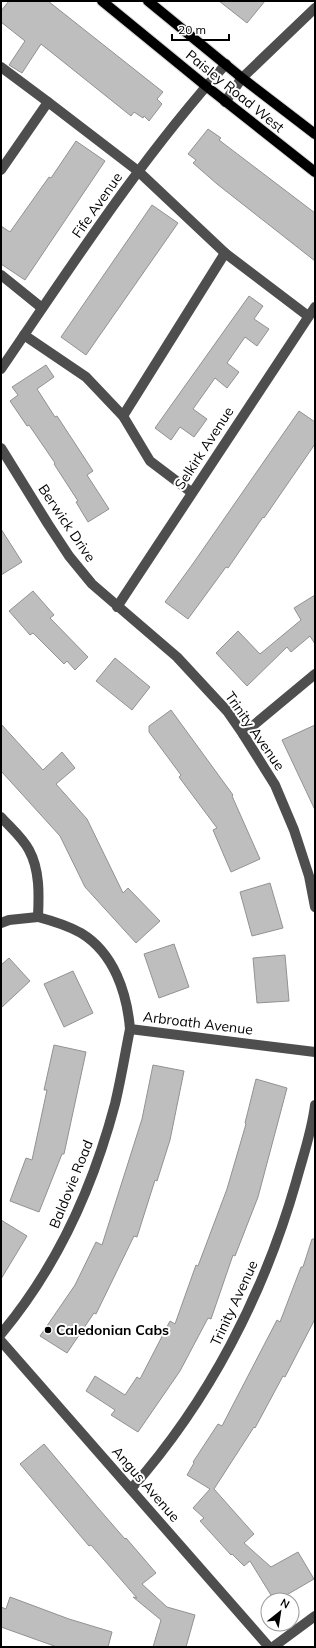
<svg xmlns="http://www.w3.org/2000/svg" width="316" height="1648" font-family="Mulish,sans-serif">
  <style>
    .building { fill: #bebebe; stroke: #929292 }
    .lines { fill: none; stroke-linecap: round; stroke-linejoin: round }
    .major-casing { stroke: #dbdbdb; stroke-width: 12 }
    .minor { stroke: #4e4e4e; stroke-width: 10 }
    .major { stroke: #000; stroke-width: 10 }
    .poi-dot { fill: #000; stroke: #fff; stroke-width: 1.5 }
    .labels { text-anchor: middle; dominant-baseline: central; stroke-width: 4; stroke-linejoin: round; paint-order: stroke }
    .street-label { font-size: 14px; fill: #000; stroke: #fff }
    .poi-label { font-size: 14px; font-weight: bold; fill: #000; stroke: #fff; text-anchor: start }
  </style>
  <rect width="100%" height="100%" fill="#fff"/>
  <!-- building -->
  <g class="building">
    <polygon points="9,1 48,1 163,92 157,99 162,104 149,121 144,116 143,118 134,112 131,116 41,44 22,73 9,65 25,41 1,22 1,11"/>
    <polygon points="219,1 265,1 247,23"/>
    <polygon points="208,129 221,138 219,140 315,213 315,261 217,184 193,163 196,160 188,154"/>
    <polygon points="76,141 105,161 25,280 1,264 1,226 10,232 49,177 51,178"/>
    <polygon points="152,205 178,223 86,355 61,337"/>
    <polygon points="249,296 263,306 254,319 269,329 257,346 245,337 227,363 239,372 227,388 215,378 193,409 207,419 194,437 180,427 171,440 155,428"/>
    <polygon points="46,365 54,377 37,389 55,417 57,416 93,471 87,475 109,509 88,522 76,502 78,501 54,464 55,463 29,425 27,426 10,401 18,395 12,387"/>
    <polygon points="299,411 315,422 315,444 264,518 263,517 228,568 226,567 188,619 165,602 192,565"/>
    <polygon points="1,529 22,562 1,575"/>
    <polygon points="33,591 54,615 50,618 88,657 75,670 67,661 64,664 33,633 30,635 9,611"/>
    <polygon points="315,595 315,644 310,636 291,652 287,647 247,686 216,653 238,631 260,654 301,620 294,608"/>
    <polygon points="115,658 150,687 132,710 96,681"/>
    <polygon points="171,710 233,795 232,796 260,859 231,872 213,830 217,828 179,777 181,775 149,732 149,726"/>
    <polygon points="1,724 43,770 62,752 75,768 56,784 87,819 123,893 128,888 160,921 136,943 85,887 60,836 1,771"/>
    <polygon points="315,725 315,810 282,740"/>
    <polygon points="270,883 283,928 252,936 240,892"/>
    <polygon points="174,944 189,987 159,998 144,954"/>
    <polygon points="285,955 289,1001 257,1003 253,958"/>
    <polygon points="9,958 30,981 1,1008 1,965"/>
    <polygon points="73,971 93,1013 64,1027 44,984"/>
    <polygon points="54,1045 86,1052 64,1154 62,1154 39,1212 10,1201 26,1158 32,1160 47,1090 44,1090"/>
    <polygon points="153,1065 184,1071 170,1140 157,1181 155,1180 137,1237 134,1236 96,1314 94,1313 67,1353 40,1336 75,1285 96,1242 102,1245 142,1119"/>
    <polygon points="256,1079 287,1088 258,1197 235,1256 233,1255 211,1319 208,1318 180,1371 138,1432 111,1415 115,1410 86,1391 95,1376 125,1395 137,1377 140,1379 170,1321 175,1324 196,1265 198,1266 227,1189 246,1124 245,1123"/>
    <polygon points="1,1220 27,1236 1,1279"/>
    <polygon points="312,1239 315,1239 315,1319 285,1377 283,1376 255,1428 254,1427 214,1489 254,1534 244,1543 271,1567 298,1552 314,1579 278,1600 274,1600 250,1561 244,1566 232,1554 231,1555 200,1521 204,1518 193,1508 210,1489 187,1475 194,1463 193,1462 218,1424 222,1426 277,1320 280,1322 301,1267 303,1267"/>
    <polygon points="44,1444 98,1508 125,1539 126,1538 156,1573 142,1584 167,1607 195,1615 186,1647 153,1647 161,1620 133,1597 137,1598 91,1545 89,1546 20,1464"/>
    <polygon points="10,1597 69,1619 112,1632 108,1647 57,1647 1,1627 1,1607 6,1609"/>
  </g>
  <g class="lines">
    <defs>
      <g id="major">
        <polyline points="102,1 206,86 315,172"/>
        <polyline points="148,1 242,78 315,134"/>
      </g>
    </defs>
    <!-- major casing -->
    <use href="#major" class="major-casing"/>
    <!-- minor -->
    <g class="minor">
      <polyline points="1,67 48,102 138,171 225,253 308,316"/>
      <polyline points="225,102 242,78 315,8"/>
      <polyline points="1,170 48,102"/>
      <polyline points="1,275 42,308"/>
      <polyline points="24,335 86,377 123,416 150,461 191,492"/>
      <path d="M1,369C72,265 141,158 226,64"/>
      <polyline points="123,416 225,253"/>
      <polyline points="1,448 48,524 69,556 92,584 177,657 227,711 243,734 275,785 294,830 309,876 315,907"/>
      <polyline points="117,607 315,307"/>
      <polyline points="243,734 315,674"/>
      <path d="M1,817C10,827 23,838 29,850C40,870 39,895 38,917C53,921 67,925 81,933C114,953 127,993 130,1029L315,1052"/>
      <polyline points="1,923 9,920 38,917"/>
      <path d="M1,1334C57,1267 93,1187 115,1104C121,1079 125,1054 130,1029"/>
      <polyline points="1,1341 269,1647"/>
      <path d="M131,1489C209,1401 264,1294 296,1182C303,1156 312,1131 315,1105"/>
      <polyline points="273,1647 315,1616"/>
    </g>
    <!-- major -->
    <use href="#major" class="major"/>
  </g>
  <!-- markers -->
  <circle class="poi-dot" cx="48" cy="1330" r="4"/>
  <g class="labels">
    <!-- street labels -->
    <g class="street-label">
      <text transform="translate(235 91) rotate(39)">Paisley Road West</text>
      <text transform="translate(97 205) rotate(-55)">Fife Avenue</text>
      <text transform="translate(204 448) rotate(-57)">Selkirk Avenue</text>
      <text transform="translate(67 523) rotate(56)">Berwick Drive</text>
      <text transform="translate(255 731) rotate(55)">Trinity Avenue</text>
      <text transform="translate(198 1023) rotate(7)">Arbroath Avenue</text>
      <text transform="translate(71 1184) rotate(-68)">Baldovie Road</text>
      <text transform="translate(234 1303) rotate(-65)">Trinity Avenue</text>
      <text transform="translate(146 1484) rotate(49)">Angus Avenue</text>
    </g>
    <!-- poi labels -->
    <g class="poi-label">
      <text x="56" y="1330">Caledonian Cabs</text>
    </g>
  </g>
  <!-- border -->
  <rect width="316" height="1648" fill="none" stroke="#000000" stroke-width="4"/>
  <!-- north arrow -->
  <g transform="translate(280 1612) rotate(30)"><circle r="19" fill="#ffffff" stroke="#999999"/>
  <path d="M0-3L7 15L0 10L-7 15Z" fill="#000000"/>
  <text y="-6" font-size="11" font-weight="bold" text-anchor="middle" fill="#000000">N</text>
  </g>
  <!-- scale -->
  <path d="M172 34v6h57v-6" fill="none" stroke="#000000" stroke-width="2"/>
  <text x="178" y="34" font-size="12" fill="#000000" stroke="#ffffff" stroke-width="3" paint-order="stroke">20 m</text>
</svg>
